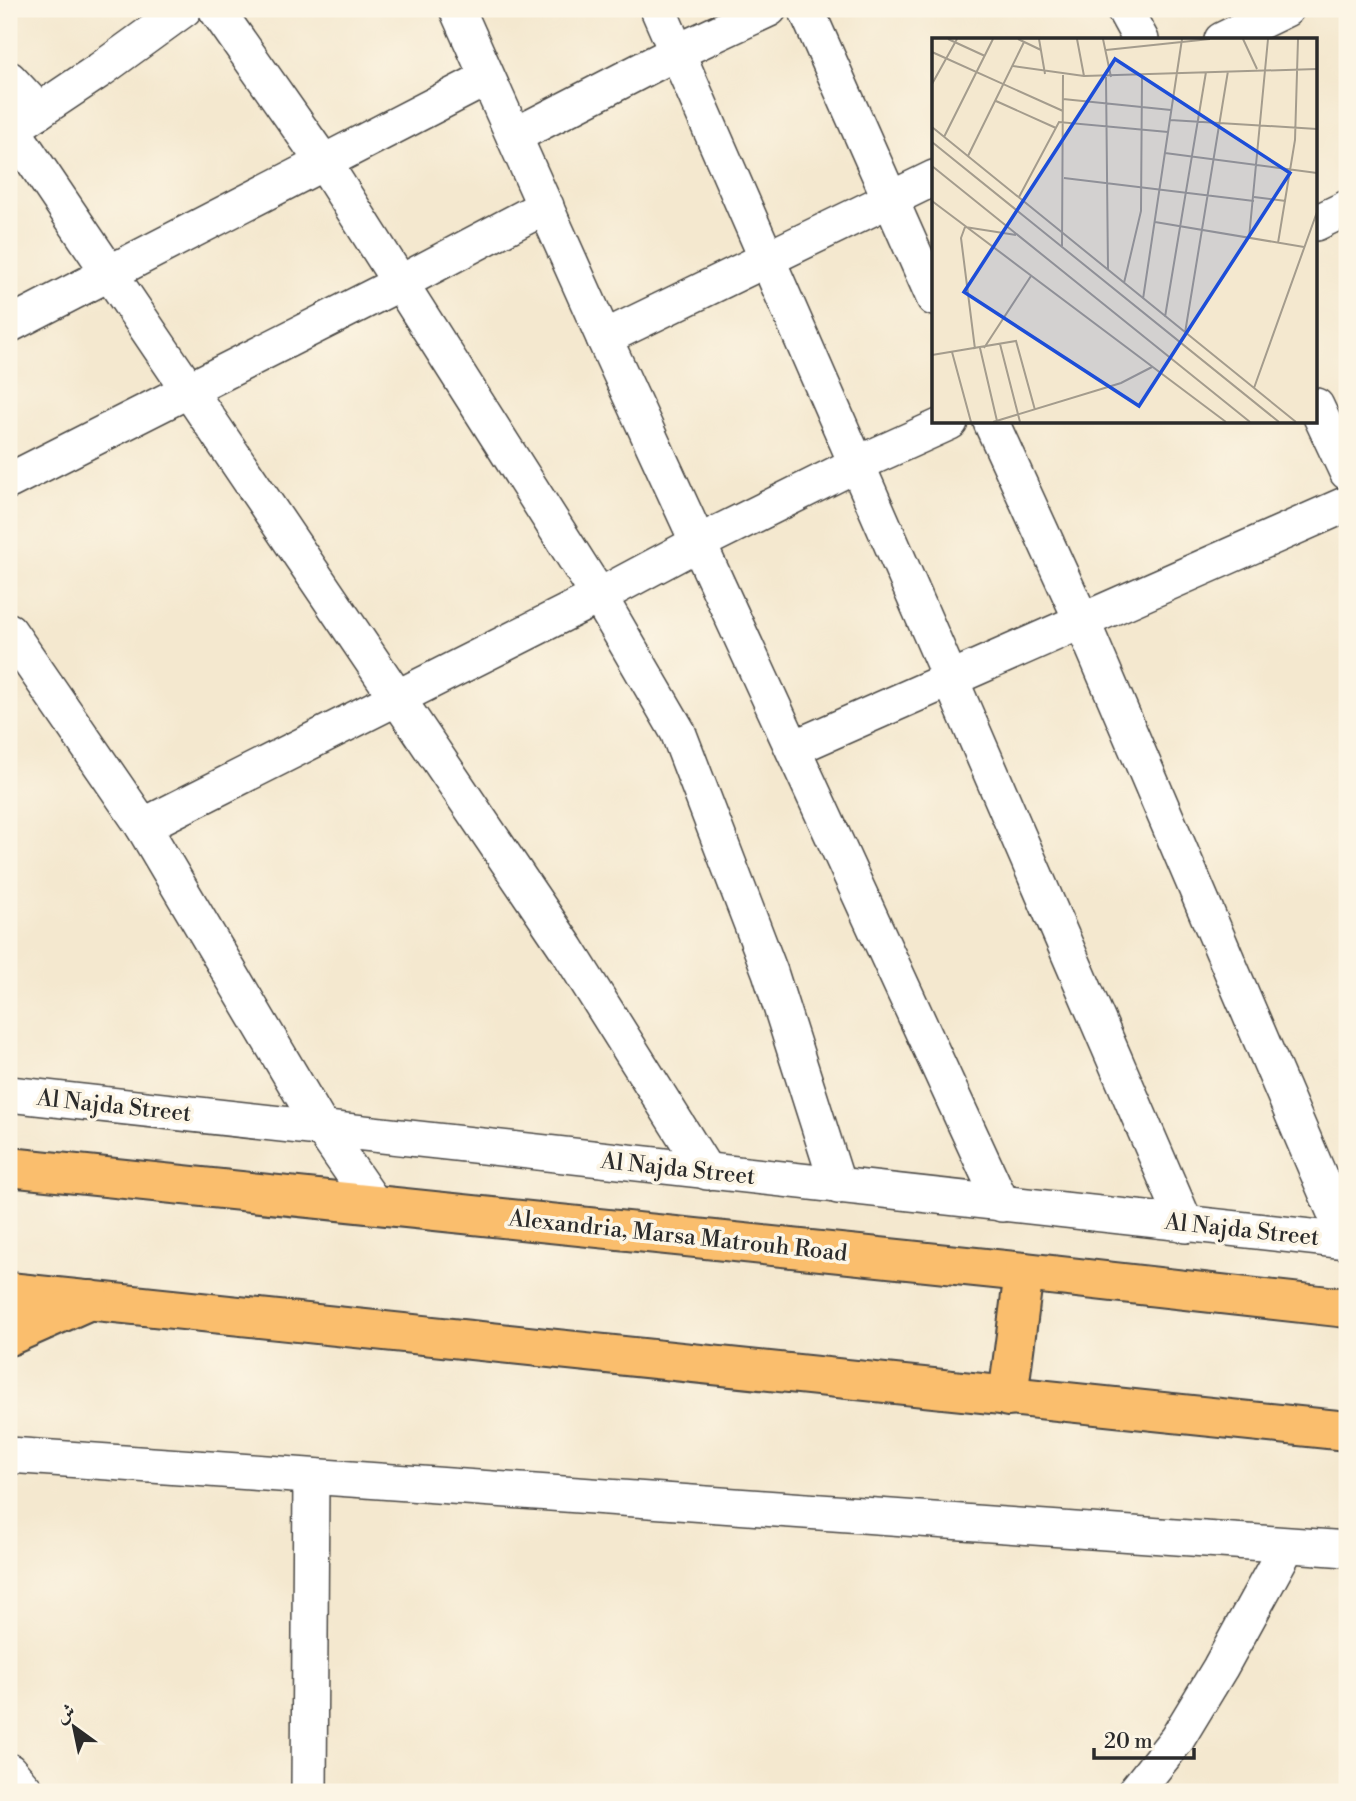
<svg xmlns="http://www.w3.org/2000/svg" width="1356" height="1801" font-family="'Libre Bodoni',Amiri,serif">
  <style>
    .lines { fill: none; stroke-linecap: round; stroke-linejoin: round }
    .street-casing { stroke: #494744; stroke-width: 38 }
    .primary-casing { stroke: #494744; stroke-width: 42 }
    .street { stroke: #fff; stroke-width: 35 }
    .primary { stroke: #fabe6d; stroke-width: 38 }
    .labels { text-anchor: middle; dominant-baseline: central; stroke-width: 7; stroke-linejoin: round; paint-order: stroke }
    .street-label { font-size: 23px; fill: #2b2b2b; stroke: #fcf5e5 }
    .inset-road { fill: none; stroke: #a49c8d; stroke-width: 2 }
    .view { fill: #1d4ed8; fill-opacity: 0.15; stroke: #1d4ed8; stroke-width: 3.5 }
    .inset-edge { fill: none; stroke: #2b2b2b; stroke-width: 3.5 }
  </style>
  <rect width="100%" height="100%" fill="#fcf5e5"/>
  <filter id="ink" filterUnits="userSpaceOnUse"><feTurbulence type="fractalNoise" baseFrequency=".0143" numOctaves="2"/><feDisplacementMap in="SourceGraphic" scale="14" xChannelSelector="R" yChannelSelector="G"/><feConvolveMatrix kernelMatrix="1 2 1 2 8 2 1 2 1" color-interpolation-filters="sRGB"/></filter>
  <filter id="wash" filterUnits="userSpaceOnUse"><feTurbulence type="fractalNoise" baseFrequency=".00686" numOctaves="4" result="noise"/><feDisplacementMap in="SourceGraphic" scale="28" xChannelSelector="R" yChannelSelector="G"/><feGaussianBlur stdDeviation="1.57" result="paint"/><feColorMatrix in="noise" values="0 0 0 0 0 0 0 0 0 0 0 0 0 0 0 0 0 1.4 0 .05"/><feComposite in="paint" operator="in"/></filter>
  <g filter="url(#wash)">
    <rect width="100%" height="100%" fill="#f4e8cf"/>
  </g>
  <g filter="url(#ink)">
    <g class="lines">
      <defs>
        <g id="street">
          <polyline points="216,9 324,163 599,596 678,732 770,972 838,1186"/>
          <polyline points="457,9 604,338 1002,1204"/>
          <polyline points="658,9 950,678 1186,1225"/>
          <polyline points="806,9 934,298"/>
          <polyline points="1124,9 1141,40"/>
          <polyline points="1222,40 1286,9"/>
          <polyline points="9,79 39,111"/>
          <polyline points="12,129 567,949 707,1172"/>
          <polyline points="9,131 100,70 184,9"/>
          <polyline points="514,136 677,52 769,9"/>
          <polyline points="1316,223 1347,208"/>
          <polyline points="9,325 487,78"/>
          <polyline points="604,338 934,178"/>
          <polyline points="1316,406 1347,472"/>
          <polyline points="991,422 1082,621 1347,1241"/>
          <polyline points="9,481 400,283 546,206"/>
          <polyline points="9,631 143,826 323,1130 375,1205"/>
          <polyline points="794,748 1347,504"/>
          <polyline points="143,826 599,596 700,542 857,464 950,422"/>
          <polyline points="9,1094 1347,1241"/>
          <polyline points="9,1455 1347,1549"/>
          <polyline points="9,1771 27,1792"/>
          <polyline points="309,1792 311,1477"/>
          <polyline points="1135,1792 1177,1739 1220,1668 1287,1546"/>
        </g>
        <g id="primary">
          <polyline points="9,1167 1024,1272 1347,1308"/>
          <polyline points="9,1292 1347,1431"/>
          <polyline points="9,1336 90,1300"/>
          <polyline points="1008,1397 1024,1272"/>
        </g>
      </defs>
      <!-- street casing -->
      <use href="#street" class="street-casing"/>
      <!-- primary casing -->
      <use href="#primary" class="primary-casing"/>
      <!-- street -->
      <use href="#street" class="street"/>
      <!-- primary -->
      <use href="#primary" class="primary"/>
    </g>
  </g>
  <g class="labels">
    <!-- street labels -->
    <g class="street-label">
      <text transform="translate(114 1106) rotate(6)">Al Najda Street</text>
      <text transform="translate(678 1169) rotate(6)">Al Najda Street</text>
      <text transform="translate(1242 1230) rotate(6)">Al Najda Street</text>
      <text transform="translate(678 1236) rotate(6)">Alexandria, Marsa Matrouh Road</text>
    </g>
  </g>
  <!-- overview -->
  <g transform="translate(932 38)">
    <rect width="385" height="385" fill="#f4e8cf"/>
    <path class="inset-road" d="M16,1L53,18M86,1L109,12M107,1L113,36M145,1L152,38M171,1L179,39M311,1L325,31M174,12L278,1M0,14L131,73M81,28L152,38L385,31M174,39L176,232M0,46L25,1M131,61L239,72M64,63L124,90M238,82L385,91M0,89L364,384M12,99L61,1M0,104L347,384M233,115L385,135M36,118L92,4M0,128L318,384M132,140L322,163M87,159L127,84L236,94M322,159L354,163M0,163L294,384M223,184L372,209M33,189L29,200L43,311M33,189L84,197M317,200L336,1M346,205L363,102L366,1M130,208L131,37M192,245L209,173L210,37M211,261L250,1M233,279L274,34M253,295L296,33M68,306L88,384M48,310L65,383M52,310L99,238M20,314L39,384M0,317L84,303L103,372M322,350L385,174M61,384L189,345L220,329"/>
    <path class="view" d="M183,21L358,135L207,368L32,254Z"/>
    <rect width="385" height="385" class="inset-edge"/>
  </g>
  <!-- margin -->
  <rect width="1356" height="1801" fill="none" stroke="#fcf5e5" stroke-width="35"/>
  <!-- north arrow -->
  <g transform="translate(74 1727) rotate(327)" stroke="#fcf5e5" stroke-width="5" paint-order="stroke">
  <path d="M0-5L12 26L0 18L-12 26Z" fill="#2b2b2b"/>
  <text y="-10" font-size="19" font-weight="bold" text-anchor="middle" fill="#2b2b2b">ش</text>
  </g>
  <!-- scale -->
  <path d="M1094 1748v10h100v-10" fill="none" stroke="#2b2b2b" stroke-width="3.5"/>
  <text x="1104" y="1748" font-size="21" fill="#2b2b2b" stroke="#fcf5e5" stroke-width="5" paint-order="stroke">20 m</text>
</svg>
